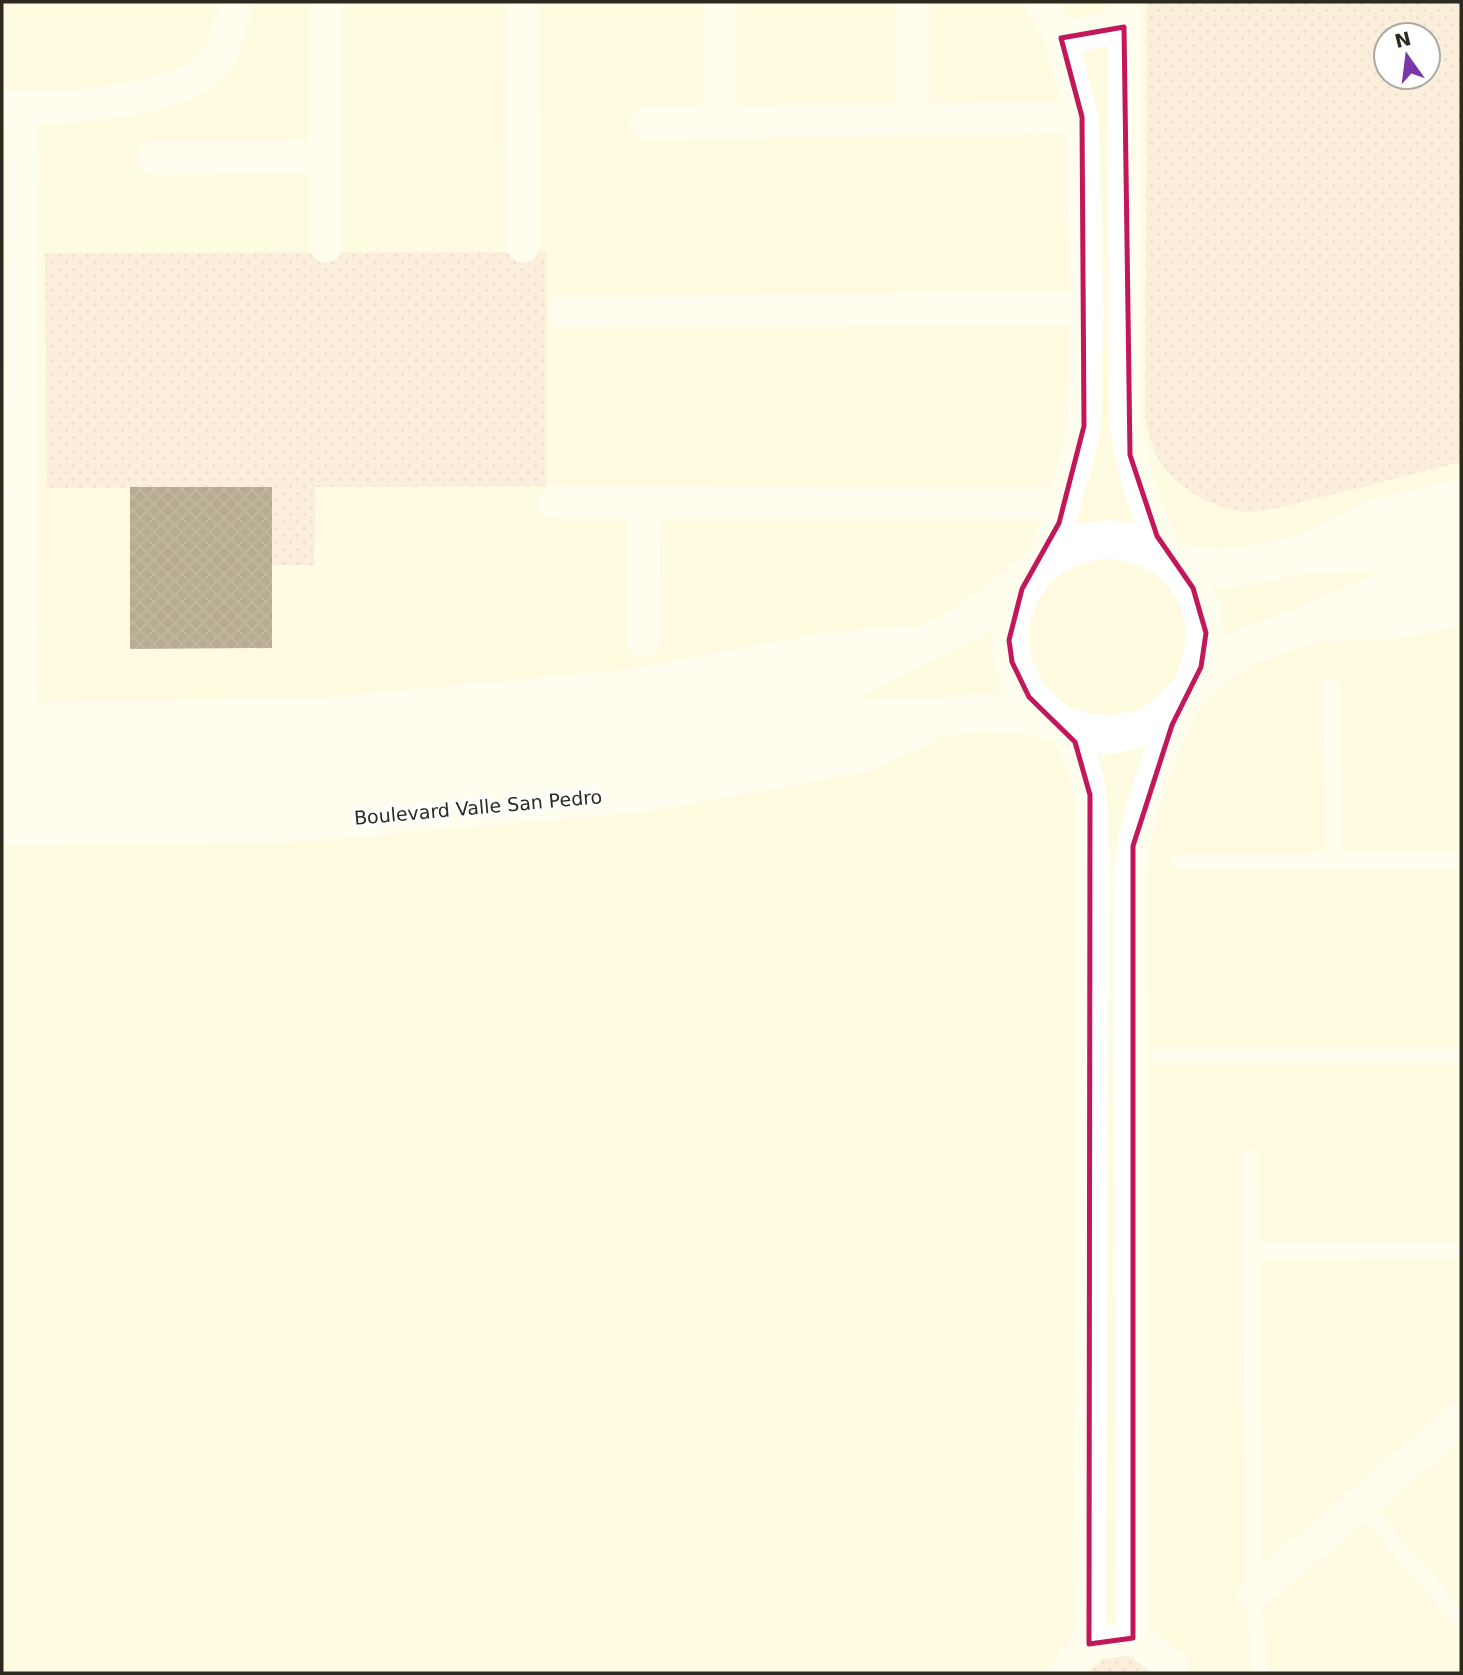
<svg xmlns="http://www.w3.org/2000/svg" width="1463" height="1675" font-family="'DejaVu Sans',sans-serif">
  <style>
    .grass { fill: url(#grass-dots); fill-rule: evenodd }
    .building { fill: url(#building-cross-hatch) }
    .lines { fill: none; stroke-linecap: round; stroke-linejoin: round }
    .lane { stroke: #fff; stroke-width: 16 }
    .street { stroke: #fff; stroke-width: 33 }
    .secondary { stroke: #fff; stroke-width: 38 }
    .marked { fill: none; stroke: #c2185b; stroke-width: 5; stroke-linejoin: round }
    .labels { text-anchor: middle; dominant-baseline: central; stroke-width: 7; stroke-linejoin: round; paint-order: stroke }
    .street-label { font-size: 19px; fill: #2c2a1e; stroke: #fff }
  </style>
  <defs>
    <pattern id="grass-dots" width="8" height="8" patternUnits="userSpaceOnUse" patternTransform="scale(1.75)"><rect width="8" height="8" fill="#f9e0d7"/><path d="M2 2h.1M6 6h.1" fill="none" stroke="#d6c0b8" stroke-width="1.8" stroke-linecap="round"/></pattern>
    <pattern id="building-cross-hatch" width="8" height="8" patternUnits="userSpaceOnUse" patternTransform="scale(1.75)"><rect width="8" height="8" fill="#624d34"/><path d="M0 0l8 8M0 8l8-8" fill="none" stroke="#75644f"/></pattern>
  </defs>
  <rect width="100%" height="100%" fill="#fefbe0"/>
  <!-- grass -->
  <g class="grass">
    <path d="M1147,2H1461V462L1291,505C1277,508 1263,512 1248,512C1220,511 1186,493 1167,471C1154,456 1149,436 1145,417ZM1386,35H1428V77H1386Z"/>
    <polygon points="546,252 546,486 316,487 314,565 272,565 272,487 47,488 45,253"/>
    <polygon points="1126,1656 1137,1659 1155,1673 1087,1673 1104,1659"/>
  </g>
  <!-- building -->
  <polygon class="building" points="130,487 272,487 272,648 130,649"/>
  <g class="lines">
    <!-- lane -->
    <g class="lane">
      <polyline points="1331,686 1334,861"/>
      <polyline points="1179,862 1461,860"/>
      <polyline points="1159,1055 1461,1056"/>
      <polyline points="1250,1157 1254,1594 1259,1673"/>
      <polyline points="1251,1252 1461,1250"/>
      <polyline points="1361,1503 1461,1621"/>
    </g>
    <!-- street -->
    <g class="street">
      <polyline points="326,2 326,246"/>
      <polyline points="522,2 523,246"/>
      <polyline points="912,2 913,119"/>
      <path d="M1124,2L1126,421C1132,471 1147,518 1171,562"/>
      <polyline points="1061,38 1124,27"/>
      <path d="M2,107C48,111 179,102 211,67C226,50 231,24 236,2"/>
      <polyline points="719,122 720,2"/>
      <polyline points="647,123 1082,117"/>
      <polyline points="153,158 326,157"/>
      <polyline points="22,245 23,109"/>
      <polyline points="565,312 1087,308"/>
      <polyline points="555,502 1065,504"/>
      <polyline points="1040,566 1059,523 1077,459 1084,426 1087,308 1082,117 1061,38 1041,2"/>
      <polyline points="643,640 644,502"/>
      <polyline points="20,721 22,268"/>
      <path d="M1062,724C1097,772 1091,821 1093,877L1089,1644"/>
      <polyline points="1254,1594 1461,1418"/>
      <path d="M1133,1638L1130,875C1136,813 1159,750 1187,695"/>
      <polyline points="1064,1673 1089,1644 1133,1638 1172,1666 1173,1673"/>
    </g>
    <!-- secondary -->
    <g class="secondary">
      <polyline points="1313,549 1377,518 1461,498"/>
      <path d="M1171,562C1178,570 1187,579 1192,588C1213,620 1206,657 1190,690"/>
      <path d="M1030,579C993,626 1010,692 1059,723"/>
      <polyline points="1333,622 1404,619 1461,605"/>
      <polyline points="2,722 310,718 632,688 832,651 907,645"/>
      <polyline points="2,755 293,752 636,723 842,685 970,622 1052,557 1078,544 1108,539 1132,543 1157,553 1171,562 1218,569 1246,566 1299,555 1386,552 1461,534"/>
      <polyline points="2,791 295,789 640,758 853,719 943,717 977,712 1034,716 1084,732 1112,735 1148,727 1171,711 1190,690 1222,661 1249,645 1313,623 1395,585 1461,569"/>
      <polyline points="2,826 296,823 647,792 863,753 928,724"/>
    </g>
  </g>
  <!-- marked area -->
  <path d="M0 0H1463V1675H0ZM1124,27L1130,455L1157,536L1193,588L1206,633L1201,667L1172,725L1133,846V1638L1089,1644L1090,795L1075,742L1029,697L1012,662L1009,640L1022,589L1059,523L1084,426L1082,117L1061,38Z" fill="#fefbe0" fill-opacity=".55" fill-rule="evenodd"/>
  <path class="marked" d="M1124,27L1130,455L1157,536L1193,588L1206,633L1201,667L1172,725L1133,846V1638L1089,1644L1090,795L1075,742L1029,697L1012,662L1009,640L1022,589L1059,523L1084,426L1082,117L1061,38Z"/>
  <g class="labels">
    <!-- street labels -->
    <g class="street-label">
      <text transform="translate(478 807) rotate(-5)">Boulevard Valle San Pedro</text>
    </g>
  </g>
  <!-- border -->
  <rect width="1463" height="1675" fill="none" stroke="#2c2a1e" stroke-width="7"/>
  <!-- north arrow -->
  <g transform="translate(1407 56) rotate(346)"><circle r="33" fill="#ffffff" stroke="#abaaa5" stroke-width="2"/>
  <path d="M0-5L12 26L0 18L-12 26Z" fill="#7837ab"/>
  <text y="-10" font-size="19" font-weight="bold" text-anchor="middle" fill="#2c2a1e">N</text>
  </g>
</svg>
